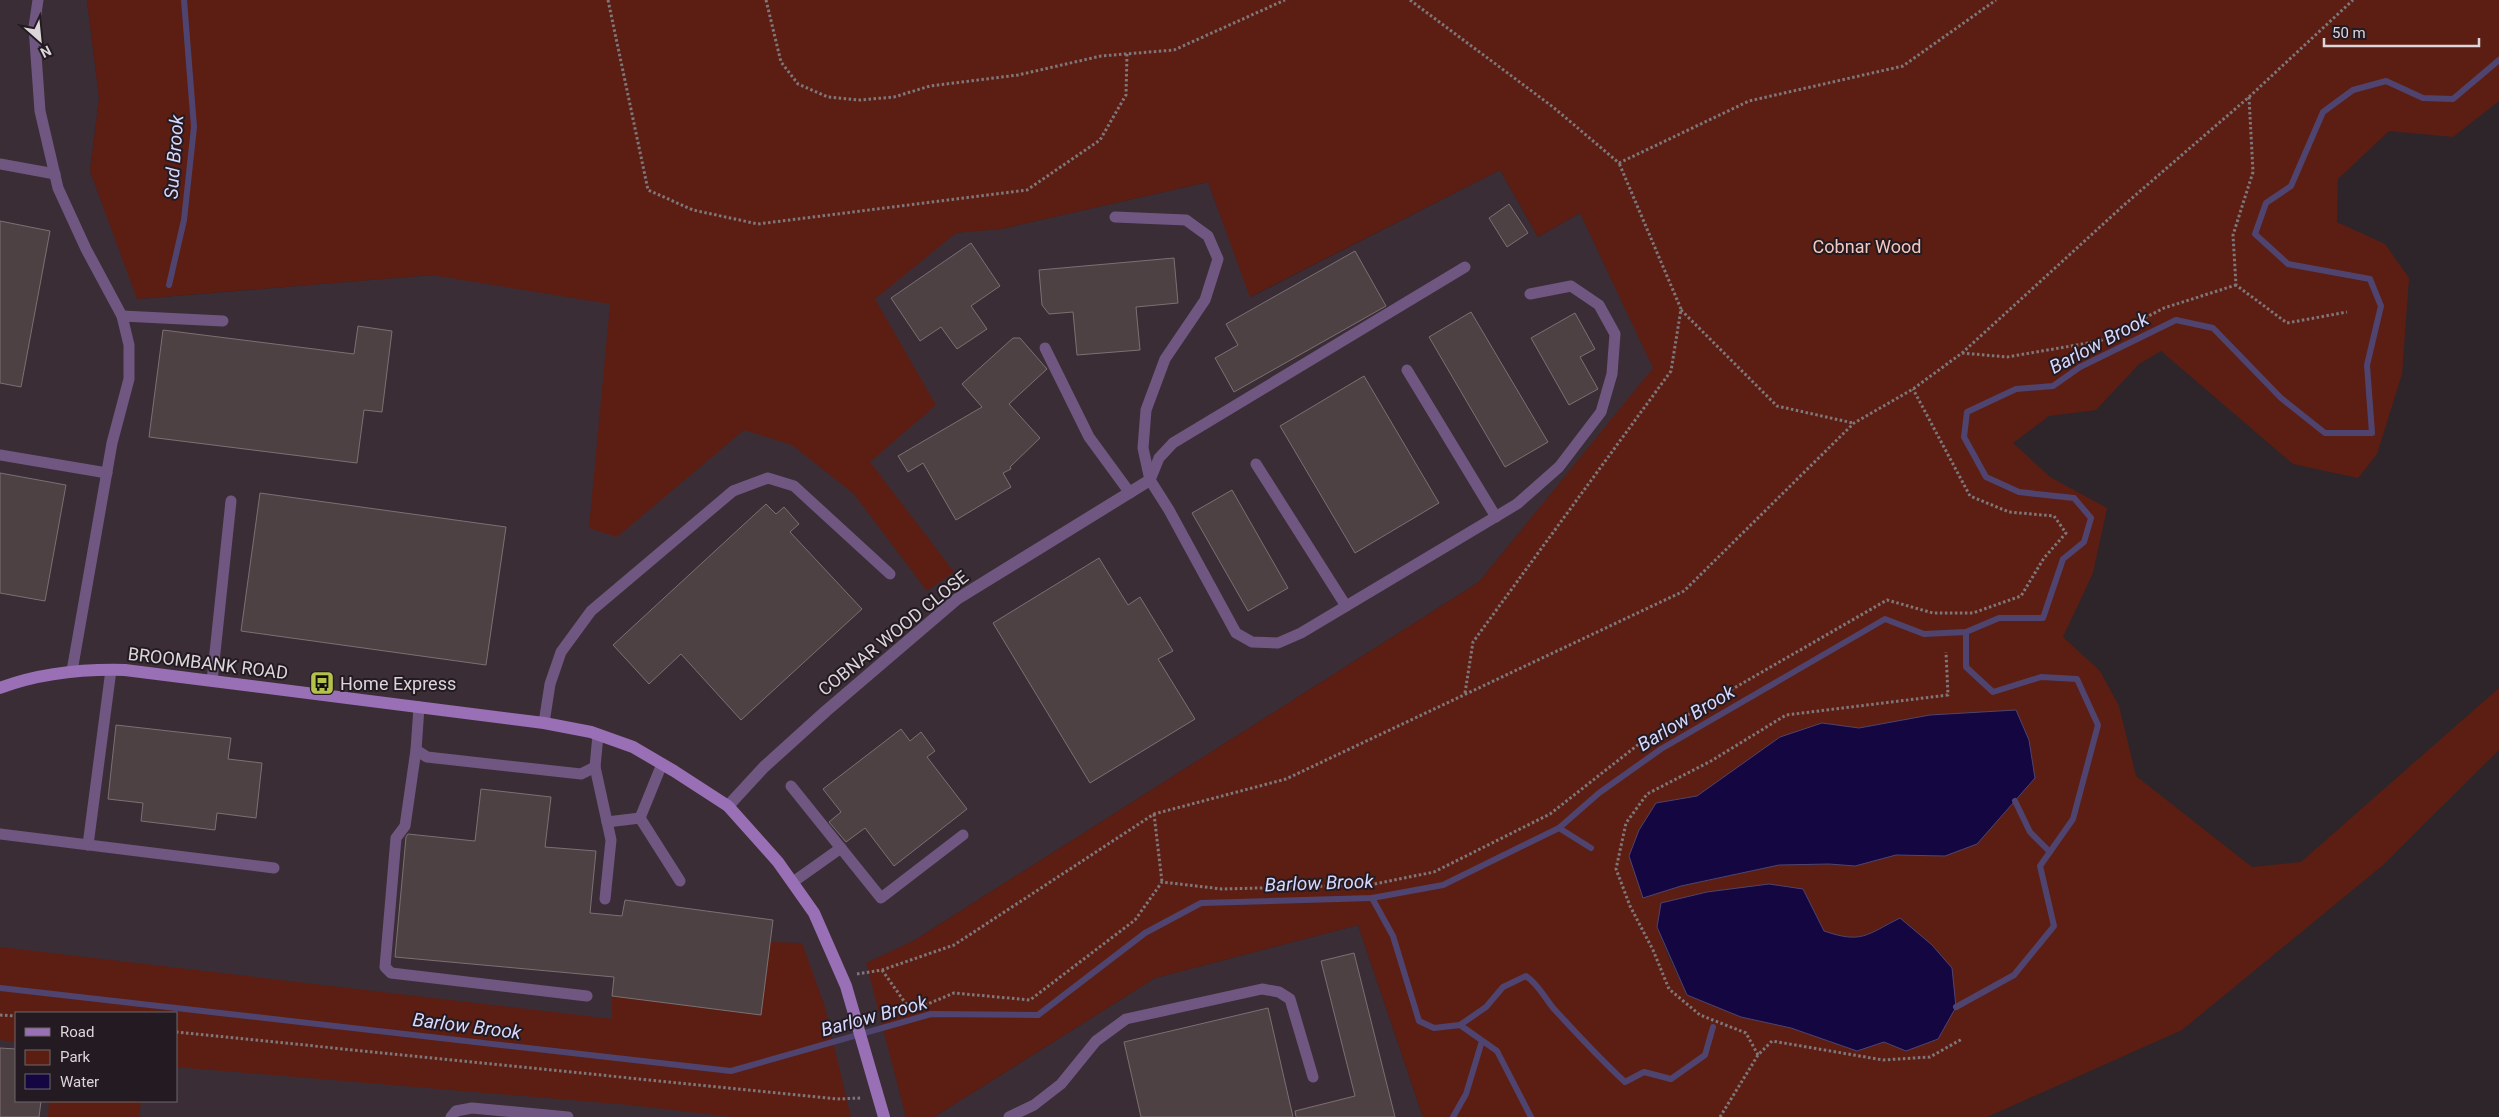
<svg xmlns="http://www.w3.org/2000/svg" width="2499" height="1117" font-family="Roboto,sans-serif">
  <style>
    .built { fill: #3b2d36; fill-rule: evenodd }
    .green { fill: #5c1e12; fill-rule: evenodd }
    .water { fill: #130641; stroke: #4f446f }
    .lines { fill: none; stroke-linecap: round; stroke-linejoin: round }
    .stream { stroke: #4f446f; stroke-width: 6 }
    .building { fill: #4d4143; stroke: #7c7072 }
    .path { stroke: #7e777b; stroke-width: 3; stroke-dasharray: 2.5 2.5; stroke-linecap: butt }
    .lane { stroke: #705782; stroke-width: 11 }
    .street { stroke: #705782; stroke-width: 12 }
    .secondary { stroke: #9970b5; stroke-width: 12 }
    .labels { text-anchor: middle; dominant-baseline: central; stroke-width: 4; stroke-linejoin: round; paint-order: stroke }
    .park-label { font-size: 18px; fill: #f5c8be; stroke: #231b21 }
    .street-label { font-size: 18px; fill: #dcd6da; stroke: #231b21 }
    .poi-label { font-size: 18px; fill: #dcd6da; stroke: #231b21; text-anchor: start }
    .water-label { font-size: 19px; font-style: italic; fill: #d5d7fe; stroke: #231b21 }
  </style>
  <rect width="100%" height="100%" fill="#2d252a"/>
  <!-- built -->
  <g class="built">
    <path d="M0,0H87L99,98L90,171L138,299L1001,229L1208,182L1251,297L1500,170L1538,237L1580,213L1654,368L1479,582L915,940L867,963L906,1117H0ZM16,1013H176V1101H16Z"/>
    <polygon points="1358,925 1423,1117 934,1117 1155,978"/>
  </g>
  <!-- green -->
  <g class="green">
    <path d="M87,0H2499V101L2453,137L2389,131L2338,179L2337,222L2385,244L2409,278L2402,374L2377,454L2358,478L2293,464L2161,351L2139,364L2096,410L2049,416L2013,443L2050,477L2107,508L2093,573L2063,637L2100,671L2119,706L2136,776L2252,867L2301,862L2499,688V750L2383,865L2182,1030L1987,1117H1423L1358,925L1155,978L934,1117H906L866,963L915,940L1479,582L1653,368L1580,213L1538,237L1500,170L1250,297L1208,182L1001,229L956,233L875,299L936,405L870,462L954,572L927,591L854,494L792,445L744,430L617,537L589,528L610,304L432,275L137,299L90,171L99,98ZM1930,715L1945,856L1896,855L1855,866L1829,864L1779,865L1681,886L1643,898L1656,803L1697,796L1822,723L1859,728ZM1769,884L1803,890L1824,931C1862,944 1866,935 1900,918L1906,1051L1884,1042L1857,1051L1791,1028L1741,1017L1687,995L1668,956L1657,927L1661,903L1707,892Z"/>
    <polygon points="770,942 802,943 824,1004 851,1117 732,1117 630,1105 176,1067 176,1013 16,1013 16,1042 0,1040 0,947 612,1019 612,996 760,1015"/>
    <polygon points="49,1101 141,1101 139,1117 48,1117"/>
  </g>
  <!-- water -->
  <g class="water">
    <polygon points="2016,710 2029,740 2035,778 1977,844 1945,856 1896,855 1855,866 1829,864 1779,865 1681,886 1643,898 1629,856 1639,830 1656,803 1697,796 1780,737 1822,723 1859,728 1930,715"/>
    <path d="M1769,884L1803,889L1824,931C1862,944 1866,935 1900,918L1932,945L1952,968L1956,1007L1938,1039L1906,1051L1884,1042L1857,1051L1791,1028L1741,1017L1687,995L1657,927L1661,903L1707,892Z"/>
  </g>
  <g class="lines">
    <!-- stream -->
    <g class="stream">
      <polyline points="169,285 184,220 194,127 184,0"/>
      <polyline points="2015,801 2030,832 2050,852"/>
      <polyline points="1559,828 1591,848"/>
      <path d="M1372,898L1393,936L1419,1021L1434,1028L1460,1025L1486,1007L1503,987L1526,976C1539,985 1544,997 1554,1009C1577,1034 1600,1059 1625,1082L1644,1072L1671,1079L1705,1055L1713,1027"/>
      <polyline points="0,988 731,1071 931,1014 1038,1015 1145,933 1201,903 1372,898 1443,885 1559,828 1599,793 1661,749 1885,619 1924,634 1966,632 1999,618 2043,618 2063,559 2084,542 2091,518 2074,498 2019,492 1986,477 1964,437 1967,412 2016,389 2053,386 2080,367 2176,320 2213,328 2281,398 2325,433 2372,433 2367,365 2381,306 2370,279 2288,264 2255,234 2266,203 2291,186 2323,112 2353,90 2386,81 2423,98 2453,99 2499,60"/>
      <polyline points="1956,1007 2014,975 2054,926 2040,866 2073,819 2098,725 2077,679 2041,677 1993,692 1966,667 1966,632"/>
      <polyline points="1460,1025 1497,1051 1531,1117"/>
      <polyline points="1453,1117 1466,1094 1482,1041"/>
    </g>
  </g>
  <!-- building -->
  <g class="building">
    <polygon points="1509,204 1528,233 1507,247 1489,218"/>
    <polygon points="0,221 50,231 21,387 0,383"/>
    <polygon points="971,243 1000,286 971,306 987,329 957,349 941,327 920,341 891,298"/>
    <polygon points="1355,251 1386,306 1234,392 1215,358 1238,345 1226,324"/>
    <polygon points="1174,258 1178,303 1136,307 1140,350 1077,355 1073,312 1049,314 1042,305 1039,270"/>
    <polygon points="1471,312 1548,442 1505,467 1429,337"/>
    <polygon points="1575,313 1595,349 1580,357 1598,389 1569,405 1531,338"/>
    <polygon points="358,326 392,331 382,412 364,410 357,463 149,437 163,330 354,354"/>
    <polygon points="1013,338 1020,338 1047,369 1009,404 1040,438 1010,467 1011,469 1003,473 1011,487 956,520 923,463 908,472 898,456 982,407 962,384"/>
    <polygon points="1364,376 1439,503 1355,553 1280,426"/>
    <polygon points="0,473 66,485 45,601 0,593"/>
    <polygon points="1232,490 1288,588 1248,611 1192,513"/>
    <polygon points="260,493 506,527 486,665 241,631"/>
    <polygon points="766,504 776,514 784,507 799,524 790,532 862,609 741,720 681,654 649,684 613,645"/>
    <polygon points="1099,558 1128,605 1140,597 1173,651 1158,659 1195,719 1090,783 993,623"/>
    <polygon points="116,725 231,738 228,759 262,763 256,818 217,813 215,830 141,821 143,803 108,799"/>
    <polygon points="901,729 910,741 921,732 935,751 927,757 967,809 894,866 865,828 846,842 829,822 841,812 823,789"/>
    <polygon points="481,789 551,797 545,847 596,851 590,913 622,916 625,900 773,920 761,1015 612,996 614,977 395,957 406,837 408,834 475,841"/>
    <polygon points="1354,953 1395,1117 1296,1117 1295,1111 1355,1096 1321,961"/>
    <polygon points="1268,1008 1293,1117 1141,1117 1124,1042"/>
    <polygon points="0,1048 16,1049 16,1101 41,1101 39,1117 0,1117"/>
  </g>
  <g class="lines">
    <!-- path -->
    <g class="path">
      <polyline points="608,0 648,190 693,210 758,224 1027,190 1100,140 1126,95 1127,54"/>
      <polyline points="766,0 781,62 798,84 828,97 860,100 894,97 930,86 1018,75 1101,56 1174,50 1285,0"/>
      <polyline points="1410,0 1553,107 1619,163 1749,101 1903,66 1996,0"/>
      <polyline points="2249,97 2253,172 2233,235 2236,285 2287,323 2347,312"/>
      <polyline points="1681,310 1777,406 1853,423"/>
      <polyline points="1962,353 2007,357 2100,341 2164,308 2236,285"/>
      <polyline points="1465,693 1473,642 1671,371 1681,309 1619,163"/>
      <polyline points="1154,814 1162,882"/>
      <polyline points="882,970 911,1011 954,993 1030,1000 1135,920 1162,882 1222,889 1370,885 1434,872 1550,814 1644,740 1887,600 1933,613 1973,613 2021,596 2044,558 2066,533 2054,516 2009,512 1970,496 1913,389"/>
      <polyline points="857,974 882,970 954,945 1154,814 1286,779 1684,591 1854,423 1913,389 1962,353 2124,205 2249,97 2353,0"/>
      <polyline points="0,1015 16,1016"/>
      <polyline points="176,1032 837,1099 861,1098"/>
      <polyline points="1758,1055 1746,1033 1700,1015 1669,989 1653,950 1630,906 1616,869 1626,823 1647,794 1711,761 1786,715 1948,695 1946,652"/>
      <polyline points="1720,1117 1758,1055 1772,1041 1883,1060 1930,1057 1962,1039"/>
    </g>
    <!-- lane -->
    <g class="lane">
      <polyline points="38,0 34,27 40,111 58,188 86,249 122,316 129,345 129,379 112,443 72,671"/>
      <polyline points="0,164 55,174"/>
      <polyline points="1115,217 1186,220 1208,236 1218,259 1205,300 1165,359 1146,410 1143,448 1150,480 1169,510 1236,633 1252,642 1278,643 1301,633 1517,504 1559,467 1601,412 1612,374 1615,334 1599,305 1571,286 1530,294"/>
      <polyline points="122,316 223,321"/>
      <polyline points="1045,348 1089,437 1130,493"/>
      <polyline points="1407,370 1496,517"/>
      <polyline points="0,455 107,473"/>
      <polyline points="1256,464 1346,606"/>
      <polyline points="1150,480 1159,458 1173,443 1465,267"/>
      <polyline points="212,681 231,501"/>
      <polyline points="419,707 416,750 427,757 581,774 595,767 598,735"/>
      <polyline points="544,723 550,684 561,652 591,611 733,491 768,478 794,486 890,574"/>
      <polyline points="416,750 405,826 396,838 385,967 391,973 587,996"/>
      <polyline points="595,767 611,840 605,899"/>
      <polyline points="791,786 881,898 963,835"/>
      <polyline points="640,818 680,881"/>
      <polyline points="607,822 640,818 662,764"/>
      <polyline points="0,834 274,868"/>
      <polyline points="88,845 111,670"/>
      <polyline points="793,882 841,848"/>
      <polyline points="451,1117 456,1111 472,1108 568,1117"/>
      <polyline points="1009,1117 1034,1105 1061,1084 1096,1041 1126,1019 1262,989 1279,992 1290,999 1313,1077"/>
    </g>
    <!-- street -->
    <polyline class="street" points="728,806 764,767 826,711 957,599 1150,480"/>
    <!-- secondary -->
    <path class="secondary" d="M0,688C40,673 83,669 125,670L544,723L591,732L633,747L674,771L728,806L778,862L814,913L846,986L884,1117"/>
  </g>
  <!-- icons -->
  <defs>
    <symbol id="bus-square" viewBox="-11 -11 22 22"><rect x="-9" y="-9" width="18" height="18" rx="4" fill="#b5c249" stroke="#231b21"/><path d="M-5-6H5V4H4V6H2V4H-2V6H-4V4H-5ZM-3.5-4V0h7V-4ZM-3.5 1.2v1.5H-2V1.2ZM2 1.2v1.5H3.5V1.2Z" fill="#111"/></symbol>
  </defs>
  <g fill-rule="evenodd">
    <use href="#bus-square" x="308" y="669" width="28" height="28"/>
  </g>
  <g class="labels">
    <!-- park labels -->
    <g class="park-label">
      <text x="1867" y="246">Cobnar Wood</text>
    </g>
    <!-- street labels -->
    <g class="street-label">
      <text transform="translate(893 633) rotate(-39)">COBNAR WOOD CLOSE</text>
      <text transform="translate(208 663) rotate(7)">BROOMBANK ROAD</text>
    </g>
    <!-- poi labels -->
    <g class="poi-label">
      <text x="340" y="683">Home Express</text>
    </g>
    <!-- water labels -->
    <g class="water-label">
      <text transform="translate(174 157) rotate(-86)">Sud Brook</text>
      <text transform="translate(2099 343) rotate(-28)">Barlow Brook</text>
      <text transform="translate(1686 718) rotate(-31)">Barlow Brook</text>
      <text transform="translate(1319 883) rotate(-2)">Barlow Brook</text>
      <text transform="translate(874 1016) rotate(-15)">Barlow Brook</text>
      <text transform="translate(467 1026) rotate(7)">Barlow Brook</text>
    </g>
  </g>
  <!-- legend -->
  <rect x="15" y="1012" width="162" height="90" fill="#231b21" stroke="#6d666b"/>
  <rect x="25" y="1028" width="25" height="8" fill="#9970b5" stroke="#6d666b"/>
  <text x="60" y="1037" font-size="15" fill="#dcd6da">Road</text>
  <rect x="25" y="1050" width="25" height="15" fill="#5c1e12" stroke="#6d666b"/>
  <text x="60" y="1062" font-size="15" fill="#dcd6da">Park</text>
  <rect x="25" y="1074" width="25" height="15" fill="#130641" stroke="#6d666b"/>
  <text x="60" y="1087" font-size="15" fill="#dcd6da">Water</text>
  <!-- north arrow -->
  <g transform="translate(40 40) rotate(153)" stroke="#231b21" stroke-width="4" paint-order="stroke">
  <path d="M0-4L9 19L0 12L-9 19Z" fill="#dcd6da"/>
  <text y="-8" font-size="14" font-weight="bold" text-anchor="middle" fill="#dcd6da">N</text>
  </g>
  <!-- scale -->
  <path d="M2324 38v8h155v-8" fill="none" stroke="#dcd6da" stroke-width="2.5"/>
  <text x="2332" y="38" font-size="15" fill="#dcd6da" stroke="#231b21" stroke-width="4" paint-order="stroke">50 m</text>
</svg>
